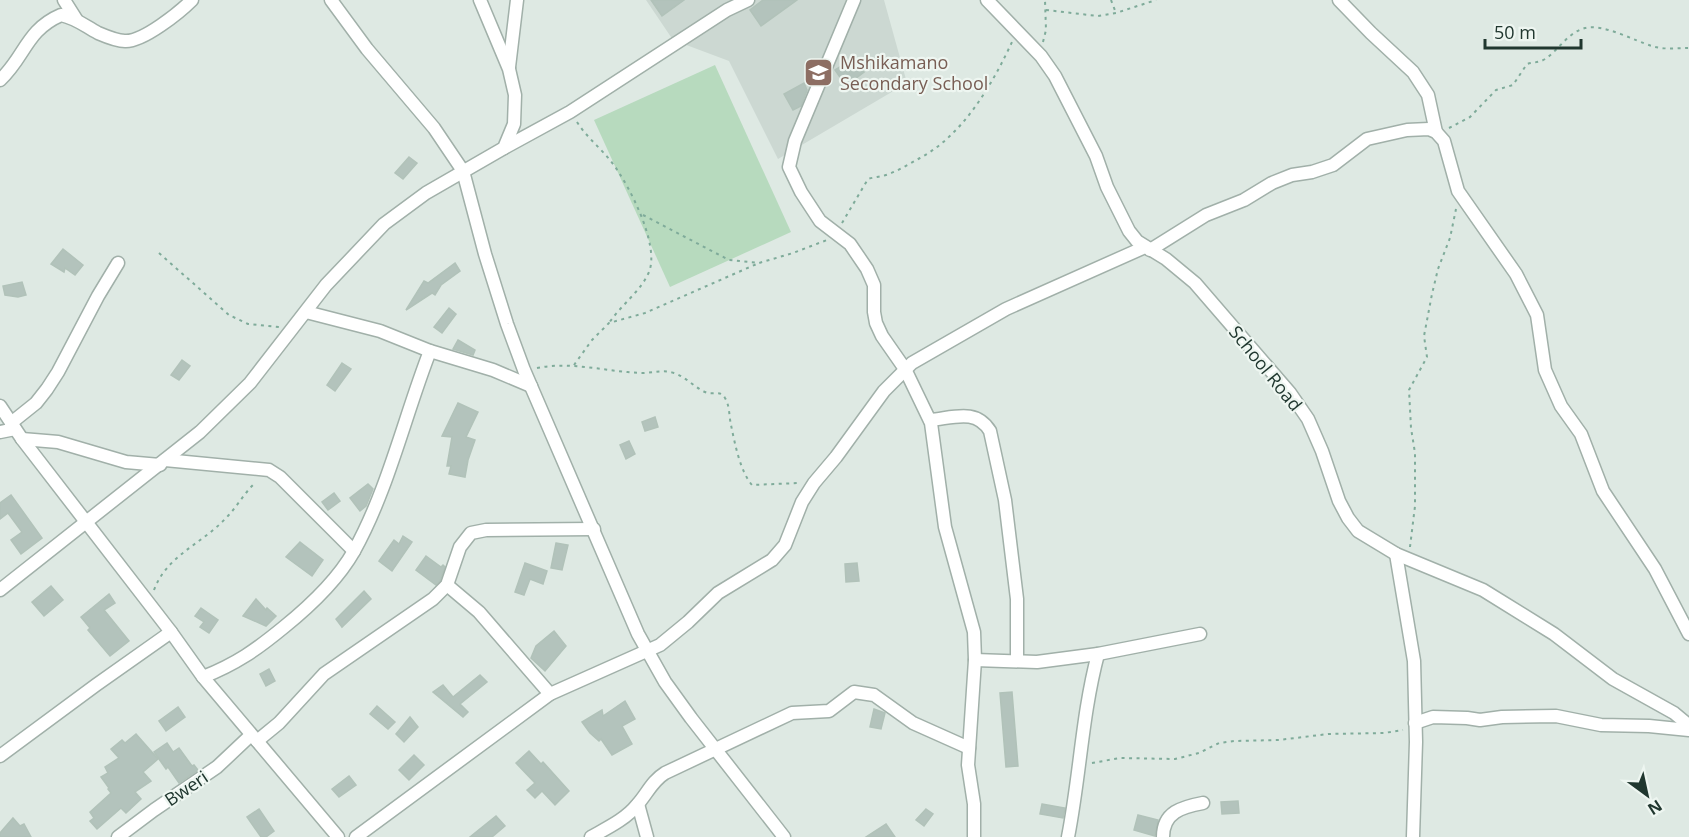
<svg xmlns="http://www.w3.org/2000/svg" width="1689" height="837" font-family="'Open Sans',sans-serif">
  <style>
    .built { fill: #ccd8d2 }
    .green { fill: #b7dabe }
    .building { fill: #b3c3bc; stroke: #b1c2b9; stroke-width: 1.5 }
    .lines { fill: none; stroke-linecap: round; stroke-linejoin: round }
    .minor-casing { stroke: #a1b0a9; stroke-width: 15 }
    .path { stroke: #7fab9a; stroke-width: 2; stroke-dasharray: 3 4.5; stroke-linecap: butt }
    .minor { stroke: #fff; stroke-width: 12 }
    .labels { text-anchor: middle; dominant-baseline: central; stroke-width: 4.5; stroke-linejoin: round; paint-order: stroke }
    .education-label { font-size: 18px; fill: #785e54; stroke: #eef6f1; text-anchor: start }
    .street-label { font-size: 18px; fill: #20372f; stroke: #eef6f1 }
  </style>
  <rect width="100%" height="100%" fill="#dee9e3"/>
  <!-- built -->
  <polygon class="built" points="646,0 884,0 907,83 778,159 729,61 673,40"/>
  <!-- green -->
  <polygon class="green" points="715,65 791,232 670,287 594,120"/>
  <!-- building -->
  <g class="building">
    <polygon points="651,0 684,0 662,16"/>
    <polygon points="763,0 797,0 761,26 750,10"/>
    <polygon points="854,58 864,72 846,86 835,70"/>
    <polygon points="804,83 807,90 801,106 793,110 784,94"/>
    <polygon points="409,157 417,163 403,179 395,173"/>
    <polygon points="63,249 83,265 75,275 65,268 64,272 51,264"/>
    <polygon points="455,263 460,271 441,285 435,295 432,293 406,310 424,281 428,283"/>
    <polygon points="22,282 26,295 18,297 5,295 3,286"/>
    <polygon points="449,308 456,314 442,333 434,327"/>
    <polygon points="458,340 475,350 473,355 453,349"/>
    <polygon points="182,360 190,366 179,380 171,375"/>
    <polygon points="342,363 351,369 335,391 327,385"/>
    <polygon points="458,403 478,412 466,437 475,440 468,460 465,477 449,474 451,466 447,466 452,437 442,436"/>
    <polygon points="655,417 658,427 645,431 642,422"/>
    <polygon points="629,441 635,454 626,459 620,445"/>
    <polygon points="368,484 373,489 366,506 360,511 350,498"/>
    <polygon points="334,493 340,501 328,510 322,502"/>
    <polygon points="11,495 42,538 21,554 11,540 22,532 8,513 0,519 0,503"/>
    <polygon points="403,536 412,542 392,571 379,561 394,540 399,544"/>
    <polygon points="300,542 323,560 312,576 286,557"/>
    <polygon points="556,543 568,545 562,570 551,568"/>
    <polygon points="426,556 441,567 443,565 445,567 440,581 436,585 416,570"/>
    <polygon points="525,563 547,571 543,584 530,579 524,595 515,592"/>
    <polygon points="857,563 859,581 846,582 845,564"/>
    <polygon points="51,586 63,600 44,616 32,602"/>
    <polygon points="364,591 371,599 342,627 336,619"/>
    <polygon points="109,594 115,603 104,610 129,641 110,656 88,630 90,628 81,617"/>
    <polygon points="256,599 266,610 267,608 276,616 266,626 243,616"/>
    <polygon points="201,608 218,620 209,633 200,627 204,622 195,616"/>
    <polygon points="554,631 566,646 545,671 531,658 536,646"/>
    <polygon points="269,669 275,681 266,686 260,674"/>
    <polygon points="480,675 487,682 460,704 468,712 463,717 433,692 443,685 453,697"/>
    <polygon points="1012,692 1018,766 1006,767 1000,693"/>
    <polygon points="625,701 635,719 622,726 632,744 612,755 601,739 599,741 590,733 582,722 602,710 603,716"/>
    <polygon points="377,706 395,722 388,729 370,714"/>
    <polygon points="178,707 185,717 166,731 159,721"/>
    <polygon points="874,709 885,713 881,729 870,727"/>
    <polygon points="410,717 418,727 404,742 396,734"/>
    <polygon points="136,734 158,759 143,772 151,781 135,792 141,799 126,813 121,808 97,829 90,821 94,818 90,812 111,793 108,789 109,788 101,777 108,773 105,767 119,758 111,749 122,740 125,743"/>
    <polygon points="167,743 173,752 179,748 192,766 194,765 198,770 179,783 168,767 166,769 154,752"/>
    <polygon points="529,751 541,764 543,762 569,791 555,805 542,791 535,798 527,790 535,783 516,763"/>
    <polygon points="414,755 424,765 409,780 399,770"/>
    <polygon points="349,776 356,785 339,797 332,789"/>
    <polygon points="1238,801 1239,813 1222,814 1221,802"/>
    <polygon points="1042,804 1065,808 1063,818 1040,814"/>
    <polygon points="259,809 274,831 266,837 261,837 247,817"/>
    <polygon points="926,809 933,814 924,826 916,820"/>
    <polygon points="1138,815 1158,820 1155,836 1134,830"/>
    <polygon points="496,816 505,826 492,837 470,837"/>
    <polygon points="13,818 20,826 24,824 31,837 0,837 0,833"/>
    <polygon points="886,824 895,837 866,837"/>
  </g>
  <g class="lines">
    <defs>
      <g id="minor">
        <polyline points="64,0 76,19"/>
        <polyline points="331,0 367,49 434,128 463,171 485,254 507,324 524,370 638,634 665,682 691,718 784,837"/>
        <polyline points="854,0 795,141 789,167 801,192 820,221 850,244 867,269 874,285 874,312 876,323 882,336 905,369 931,423 945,527 974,632 975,660 968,765 974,804 974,837"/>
        <polyline points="987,0 1041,56 1055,76 1096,156 1107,187 1129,231 1137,241 1166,259 1195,283 1290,393 1308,419 1322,451 1339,501 1348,518 1358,531 1396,554 1483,590 1554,634 1613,679 1674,713 1686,723 1689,729"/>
        <polyline points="1339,0 1371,33 1413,72 1428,95 1436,132"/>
        <polyline points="509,67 517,0"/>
        <path d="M0,80C25,57 26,30 61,15C76,18 85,26 98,33C105,36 117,41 125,41C143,42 180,12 192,0"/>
        <polyline points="504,148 570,112 727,10 748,0"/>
        <polyline points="1150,250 1206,215 1244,200 1272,183 1292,175 1312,172 1333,165 1367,139 1407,130 1429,129 1436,132 1444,141 1458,191 1516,274 1537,315 1545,370 1561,406 1581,434 1603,491 1655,569 1689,634"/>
        <polyline points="306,312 380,331 430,351 493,370 531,386"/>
        <polyline points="0,406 22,439 171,632 203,677 338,837"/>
        <path d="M930,420C953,418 976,408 990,431L1005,500L1017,599V661"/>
        <polyline points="11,423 36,403 47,389 58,372 98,296 118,263"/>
        <polyline points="0,432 15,429"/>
        <polyline points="22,439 58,442 126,462 160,465"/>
        <polyline points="165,460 269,470 280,477 354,551"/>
        <polyline points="1396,554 1414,661 1416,742 1413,837"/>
        <polyline points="447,585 479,612 550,694"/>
        <polyline points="0,590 200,432 250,383 326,285 384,224 426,193 504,148 514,124 515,95 509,69 480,0"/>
        <polyline points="975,660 1037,662 1098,654 1200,634"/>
        <path d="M203,677C236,664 256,650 284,627C310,606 337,581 354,551C388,490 405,415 430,351"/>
        <polyline points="1415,723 1433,717 1467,718 1480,720 1502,717 1556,716 1601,725 1649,726 1689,730"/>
        <polyline points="257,741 279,723 324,674 433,599 447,585 460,547 471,533 486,530 594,529"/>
        <polyline points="0,756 96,685 171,632"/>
        <polyline points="638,804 647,837"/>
        <polyline points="118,837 154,810 217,767 251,735"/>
        <polyline points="356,837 550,694 660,645 688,622 718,593 772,560 785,545 802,502 814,483 836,457 884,391 912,363 1006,309 1145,247"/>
        <path d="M591,837C607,828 626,819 637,805C647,794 652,781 665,773L792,713L829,711L854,692L874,695L913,723L969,748"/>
        <path d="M1068,837C1080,776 1082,714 1098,654"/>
        <path d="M1163,837C1163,812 1182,807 1203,803"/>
      </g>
    </defs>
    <!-- minor casing -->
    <use href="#minor" class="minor-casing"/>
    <!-- path -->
    <g class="path">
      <polyline points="1111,0 1116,13"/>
      <polyline points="1046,10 1098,16 1116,13 1156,0"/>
      <polyline points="1043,42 1046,30 1045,0"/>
      <path d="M577,122C587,138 602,149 613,164C629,185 660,245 649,272C641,291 621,305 609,323"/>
      <path d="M1449,128L1470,117L1496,90L1513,85L1527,64C1533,62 1539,63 1545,59C1559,50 1567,33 1585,28C1602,23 1635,41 1652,46C1664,50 1677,48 1689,48"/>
      <polyline points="643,215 729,260 759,263 793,253 827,240"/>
      <path d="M842,223L868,179C874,177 880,177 886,175C898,171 909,164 920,158C963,135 992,85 1012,42"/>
      <polyline points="159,253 229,315 248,324 279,327"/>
      <polyline points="574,365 592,340 609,323 645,313 759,263"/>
      <path d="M537,368C573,361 607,372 642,373C653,373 663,369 674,373C686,377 694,387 705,392C713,396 720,389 725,398C730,406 729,417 731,425C735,444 740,471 752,485L799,483"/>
      <polyline points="1410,547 1415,506 1415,453 1411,428 1409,390 1427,357 1424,336 1432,294 1438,269 1450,238 1456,209"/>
      <path d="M154,590C167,555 202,544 226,518C237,507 244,493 256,482"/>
      <polyline points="1092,763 1120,758 1175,759 1199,753 1219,743 1234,741 1279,740 1328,734 1384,733 1403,730"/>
    </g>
    <!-- minor -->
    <use href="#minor" class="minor"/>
  </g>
  <!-- icons -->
  <defs>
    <symbol id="school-square" viewBox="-11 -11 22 22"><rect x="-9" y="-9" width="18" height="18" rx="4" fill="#8d6e63" stroke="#eef6f1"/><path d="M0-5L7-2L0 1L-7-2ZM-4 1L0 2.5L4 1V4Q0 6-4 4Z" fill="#fff"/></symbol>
  </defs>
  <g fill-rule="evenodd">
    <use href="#school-square" x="802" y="56" width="33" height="33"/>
  </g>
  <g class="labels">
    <!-- education labels -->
    <g class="education-label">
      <text x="840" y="62">Mshikamano<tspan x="840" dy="21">Secondary School</tspan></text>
    </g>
    <!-- street labels -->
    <g class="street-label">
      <text transform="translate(1266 368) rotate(51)">School Road</text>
      <text transform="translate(186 788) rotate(-34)">Bweri</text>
    </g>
  </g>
  <!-- north arrow -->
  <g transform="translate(1647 795) rotate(147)" stroke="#eef6f1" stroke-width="4.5" paint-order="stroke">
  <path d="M0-4.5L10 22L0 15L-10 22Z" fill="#20372f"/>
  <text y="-9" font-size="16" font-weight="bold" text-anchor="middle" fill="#20372f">N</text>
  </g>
  <!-- scale -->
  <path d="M1485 39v9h96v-9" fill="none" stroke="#20372f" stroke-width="3"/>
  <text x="1494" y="39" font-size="18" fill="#20372f" stroke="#eef6f1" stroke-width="4.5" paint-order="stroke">50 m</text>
</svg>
